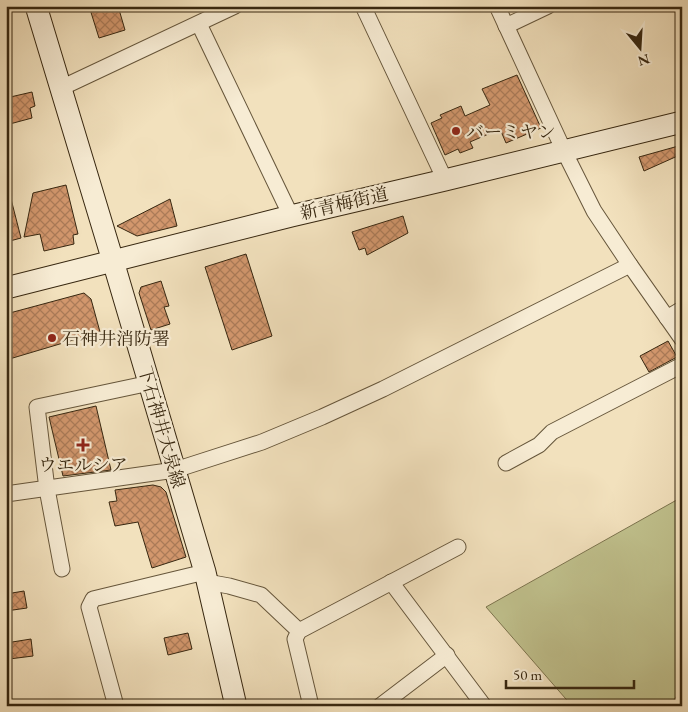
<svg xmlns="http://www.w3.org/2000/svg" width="688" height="712" font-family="'EB Garamond','Noto Serif JP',serif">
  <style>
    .green { fill: #c0c18d; stroke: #7c744e }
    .building { fill: url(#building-cross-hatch); stroke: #372710 }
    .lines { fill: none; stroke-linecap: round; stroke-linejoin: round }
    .minor-casing { stroke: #66563b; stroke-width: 17 }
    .secondary-casing { stroke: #372710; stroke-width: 23 }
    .minor { stroke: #f7ecd4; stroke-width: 15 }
    .secondary { stroke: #f7ecd4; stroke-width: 21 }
    .poi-dot { fill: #8f2418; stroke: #f7ecd4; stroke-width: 2 }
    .labels { text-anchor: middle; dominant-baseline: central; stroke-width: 4.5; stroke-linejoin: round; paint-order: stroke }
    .poi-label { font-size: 18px; fill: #372710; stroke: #f7ecd4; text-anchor: start }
    .street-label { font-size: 18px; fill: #372710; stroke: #f7ecd4 }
  </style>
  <defs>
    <pattern id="building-cross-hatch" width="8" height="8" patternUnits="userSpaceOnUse" patternTransform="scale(1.25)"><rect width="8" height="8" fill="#d2976d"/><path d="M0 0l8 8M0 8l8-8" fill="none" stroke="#ab7b58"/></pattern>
  </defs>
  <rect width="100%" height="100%" fill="#f2e1bd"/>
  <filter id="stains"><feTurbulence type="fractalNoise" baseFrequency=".004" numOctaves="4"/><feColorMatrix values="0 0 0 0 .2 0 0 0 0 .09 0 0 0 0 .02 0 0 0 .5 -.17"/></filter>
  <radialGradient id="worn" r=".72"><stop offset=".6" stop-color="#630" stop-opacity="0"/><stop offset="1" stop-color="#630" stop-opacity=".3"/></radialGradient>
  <!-- green -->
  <polygon class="green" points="682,497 682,688 670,706 572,706 486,607"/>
  <!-- building -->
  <g class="building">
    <polygon points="89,6 118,6 125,30 99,38"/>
    <polygon points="517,75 541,128 506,143 500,129 470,142 473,148 460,153 458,149 445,155 431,123 442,118 440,115 461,106 465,116 490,105 482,89"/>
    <polygon points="32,92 35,106 30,108 32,118 6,125 6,98"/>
    <polygon points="682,145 682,154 644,171 639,157"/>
    <polygon points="66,185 78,234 73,235 74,244 44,251 40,234 24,237 33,193"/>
    <polygon points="11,199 21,238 6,242 6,200"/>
    <polygon points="170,199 177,226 137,236 117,226"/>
    <polygon points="403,216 408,233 367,255 365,248 359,250 352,232"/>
    <polygon points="246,254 272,336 232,350 205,267"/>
    <polygon points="161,281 169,306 164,307 170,324 151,330 139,293 141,287"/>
    <polygon points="84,293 91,299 100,332 6,360 6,314"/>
    <polygon points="668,341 677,357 649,372 640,356"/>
    <polygon points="96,406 111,470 63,476 49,417"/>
    <polygon points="153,485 161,487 166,492 186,557 152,568 138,522 115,526 109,502 117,501 115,490"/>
    <polygon points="24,591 27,608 6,611 6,594"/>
    <polygon points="188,633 192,649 168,655 164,638"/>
    <polygon points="31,639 33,656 9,659 6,643"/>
  </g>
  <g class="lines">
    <defs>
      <g id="minor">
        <polyline points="363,6 445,180"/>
        <polyline points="497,6 564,151 594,211 630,265 682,339"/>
        <polyline points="199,24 291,216"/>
        <polyline points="506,26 548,6"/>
        <polyline points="61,88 235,6"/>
        <polyline points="667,318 682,309"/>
        <polyline points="506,463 539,445 552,432 682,365"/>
        <polyline points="6,494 175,470 262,442 322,417 383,389 630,265"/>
        <polyline points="62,569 47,489 37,407 150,383"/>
        <polyline points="207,582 229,586 261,595 299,631"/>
        <polyline points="391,582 484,706"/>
        <polyline points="116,706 89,607 93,599 205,572"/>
        <polyline points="311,706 295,639 299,631 458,547"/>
        <polyline points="380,706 447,655"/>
        <polyline points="681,706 682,705"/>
      </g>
      <g id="secondary">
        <polyline points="36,6 113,261 205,572 236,706"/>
        <polyline points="6,288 291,216 445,180 682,122"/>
      </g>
    </defs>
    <!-- minor casing -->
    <use href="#minor" class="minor-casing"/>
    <!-- secondary casing -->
    <use href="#secondary" class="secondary-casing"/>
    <!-- minor -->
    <use href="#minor" class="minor"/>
    <!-- secondary -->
    <use href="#secondary" class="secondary"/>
  </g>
  <!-- markers -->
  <g class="poi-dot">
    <circle cx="456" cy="131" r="5"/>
    <circle cx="52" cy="338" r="5"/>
    <path d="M80.5 437.5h5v5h5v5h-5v5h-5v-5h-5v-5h5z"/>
  </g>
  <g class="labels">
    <!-- poi labels -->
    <g class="poi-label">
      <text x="466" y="131">バーミヤン</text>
      <text x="62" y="338">石神井消防署</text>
      <text x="83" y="464" text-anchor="middle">ウエルシア</text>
    </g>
    <!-- street labels -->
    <g class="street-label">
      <text transform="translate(344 203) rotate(-13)">新青梅街道</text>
      <text transform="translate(162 427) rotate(74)">下石神井大泉線</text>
    </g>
  </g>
  <!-- margin -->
  <rect width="688" height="712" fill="none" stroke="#f2e1bd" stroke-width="25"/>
  <rect x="8" y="8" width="673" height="697" fill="none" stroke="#372710" stroke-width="2.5"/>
  <rect x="12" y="12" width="663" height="687" fill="none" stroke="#372710"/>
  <!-- north arrow -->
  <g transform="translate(640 48) rotate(162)" stroke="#f7ecd4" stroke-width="4" paint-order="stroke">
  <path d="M0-4L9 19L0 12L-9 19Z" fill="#372710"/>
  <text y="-8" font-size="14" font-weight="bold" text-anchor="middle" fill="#372710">N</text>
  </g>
  <!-- scale -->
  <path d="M506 680v8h128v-8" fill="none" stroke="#372710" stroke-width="2.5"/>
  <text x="513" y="680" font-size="15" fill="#372710" stroke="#f7ecd4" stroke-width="4" paint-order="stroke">50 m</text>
  <rect width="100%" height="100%" filter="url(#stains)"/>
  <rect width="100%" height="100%" fill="url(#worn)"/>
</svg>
